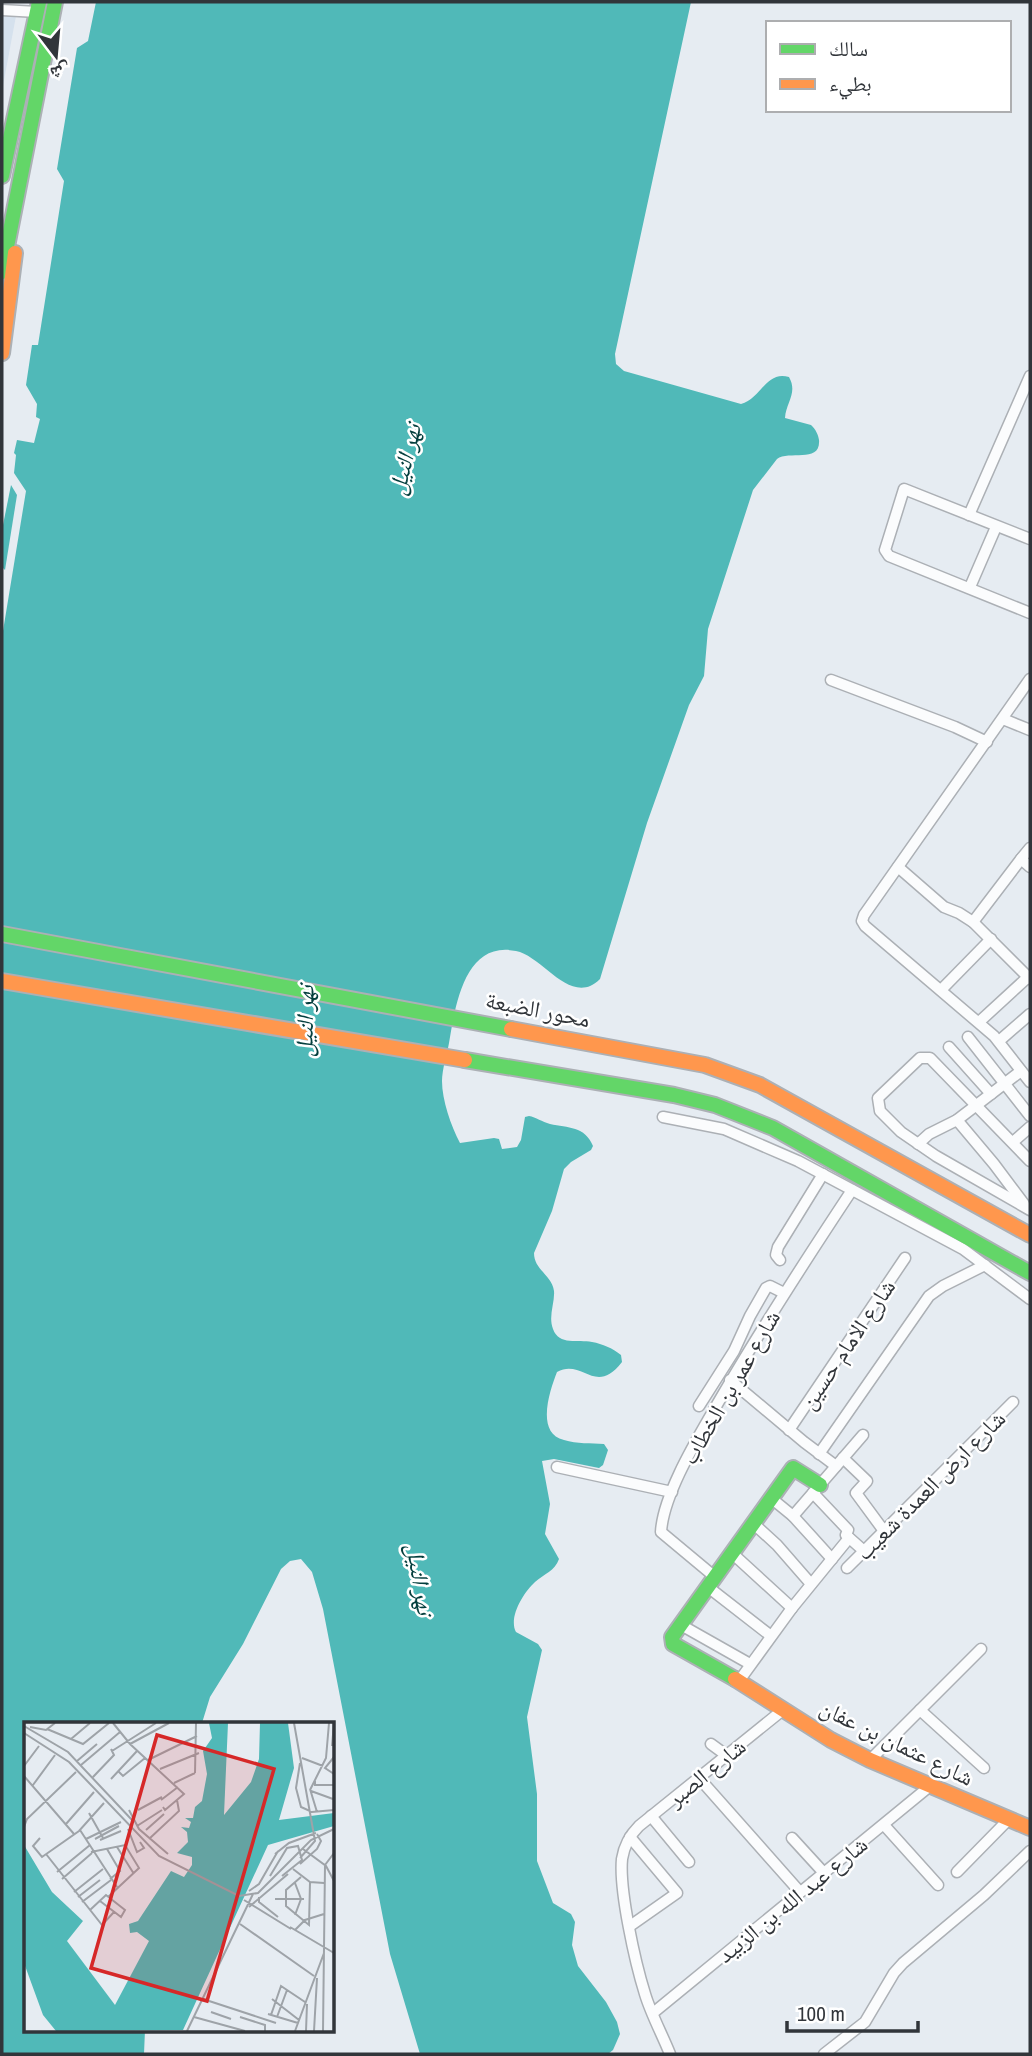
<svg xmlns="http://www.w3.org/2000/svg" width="1032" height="2056" font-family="'Archivo Narrow','Noto Naskh Arabic',sans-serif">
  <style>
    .built { fill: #d5e1ed }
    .water { fill: #50b9b8 }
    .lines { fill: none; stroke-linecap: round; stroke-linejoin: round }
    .street-casing { stroke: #acb0b5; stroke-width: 13 }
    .fast-casing { stroke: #acb0b5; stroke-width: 18 }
    .slow-casing { stroke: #acb0b5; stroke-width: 18 }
    .street { stroke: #fbfcfd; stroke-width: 10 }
    .fast { stroke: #63d668; stroke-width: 14 }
    .slow { stroke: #ff974d; stroke-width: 14 }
    .labels { text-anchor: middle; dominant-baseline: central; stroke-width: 5; stroke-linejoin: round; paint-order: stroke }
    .street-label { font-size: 23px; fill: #31353a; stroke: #fff }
    .water-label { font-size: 24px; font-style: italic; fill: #033e3d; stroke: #fff }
    .inset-road { fill: none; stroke: #9ea3a8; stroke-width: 2 }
    .view { fill: #d62828; fill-opacity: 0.15; stroke: #d62828; stroke-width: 3.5 }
    .inset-edge { fill: none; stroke: #31353a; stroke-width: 3.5 }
  </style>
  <rect width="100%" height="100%" fill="#e6ecf2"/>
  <!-- built -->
  <polygon class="built" points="2,15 16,16 2,91"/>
  <!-- water -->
  <g class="water">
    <path d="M96,2H691L615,354L616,364L624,371L741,404C761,399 766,370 789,377C798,393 786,402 785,418L811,425C816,430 818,434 819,440C821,464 789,450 777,459L753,490L708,629L704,676L689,705L647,823L600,979C571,1008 543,956 516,951C464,940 455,1008 449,1043C447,1055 442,1069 442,1081C442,1100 451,1126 460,1143L494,1138L499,1139L502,1149L517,1147L521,1140L525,1117L529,1116C536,1117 542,1122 550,1124C568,1128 585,1126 593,1146L591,1150L571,1162L564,1169L552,1211L534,1253C534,1270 552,1275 554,1291C555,1303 548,1316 553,1329C559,1346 578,1339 592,1342C603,1344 612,1348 621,1355L622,1362C595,1397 583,1358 557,1372C550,1390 535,1433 564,1440C577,1444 591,1443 604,1444L608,1450L603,1465L599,1468L554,1459L542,1461L550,1504L545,1534L559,1559C555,1571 544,1574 535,1582C524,1592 508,1617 516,1632L538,1644L542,1650L527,1717L537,1794V1861L553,1903L571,1914L575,1922L572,1945L578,1966L606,2002L617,2022L620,2034L613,2050L608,2054H420L390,1954L323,1609L312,1572L301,1559L290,1561L281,1569L243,1644L210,1697L202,1723L26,1724V2030H145L144,2054H2V637L26,491L14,473L16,455L14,453L17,440L34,443L40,419L36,417L37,404L26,385L32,345H38L64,181L57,169L77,48L88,41Z"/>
    <polygon points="11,485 17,495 5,570 2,567 2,530"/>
  </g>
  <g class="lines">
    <defs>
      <g id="street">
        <polyline points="2,10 37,12"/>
        <polyline points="969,515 1030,376"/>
        <polyline points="1030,539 904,489 885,550 889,556 1030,613"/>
        <polyline points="970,587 996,527"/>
        <polyline points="1030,679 864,915 862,921 865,926 994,1036 1030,1082"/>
        <polyline points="831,680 955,727 987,742"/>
        <polyline points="1003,719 1030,730"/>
        <polyline points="1030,848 1021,859 1030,867"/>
        <polyline points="898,867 944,907 959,913 973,922 1030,979"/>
        <polyline points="973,922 1021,859"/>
        <polyline points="941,990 991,939"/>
        <polyline points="979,1022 1028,977"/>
        <polyline points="968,1037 1030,1116"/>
        <polyline points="999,1041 1030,1014"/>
        <polyline points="949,1047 991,1094"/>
        <polyline points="663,1117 724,1129 798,1161 963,1249 1030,1299"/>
        <polyline points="957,1120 994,1164 1024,1204"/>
        <polyline points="1013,1142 1030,1127"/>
        <polyline points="918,1144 929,1134 957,1120 1021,1071"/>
        <polyline points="1030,1161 930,1058 920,1058 878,1098 880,1111 901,1132 936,1156 1030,1210"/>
        <polyline points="780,1260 776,1255 778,1247 823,1174"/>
        <polyline points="730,1380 804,1442 836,1466"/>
        <polyline points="699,1406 734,1351 750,1316 766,1288 770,1286 784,1293"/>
        <polyline points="789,1430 905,1258"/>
        <polyline points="819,1454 929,1296 943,1286 985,1265"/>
        <polyline points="843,1458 867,1481 856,1493 884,1531"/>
        <polyline points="557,1467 672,1492"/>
        <polyline points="813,1493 848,1530 846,1535 864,1551"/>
        <polyline points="771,1498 793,1516 832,1559"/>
        <polyline points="793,1516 863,1435"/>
        <polyline points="754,1524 777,1545 811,1584"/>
        <polyline points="733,1554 792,1608"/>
        <polyline points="847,1568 1013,1402"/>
        <path d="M715,1577L661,1532C663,1497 693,1446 711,1415C755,1338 803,1264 852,1190"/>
        <polyline points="708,1587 771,1636"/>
        <polyline points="681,1625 750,1664"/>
        <polyline points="739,1681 792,1608 849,1538"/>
        <polyline points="920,1710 984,1768"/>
        <polyline points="711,1744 726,1755"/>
        <polyline points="870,1760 981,1649"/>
        <polyline points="699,1778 800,1892"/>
        <polyline points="651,1816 689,1862"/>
        <polyline points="884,1825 938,1885"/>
        <polyline points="630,1837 677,1893 630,1926"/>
        <polyline points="792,1838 824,1873"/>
        <polyline points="957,1872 1009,1819"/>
        <polyline points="653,2013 930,1786"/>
        <path d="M670,2054C662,2034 651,2014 645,1994C635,1962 619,1890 622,1859C624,1846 630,1835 639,1826L784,1709"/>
        <polyline points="824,2054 865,2022 894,1973 903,1963 984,1895 1030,1851"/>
      </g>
      <g id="fast">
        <polyline points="2,176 39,2"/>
        <polyline points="2,272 55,2"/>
        <polyline points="2,934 511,1029"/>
        <polyline points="465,1060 674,1095 715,1105 773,1128 1030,1273"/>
        <polyline points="735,1679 673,1644 672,1637 793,1468 820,1485"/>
      </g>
      <g id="slow">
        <polyline points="2,353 15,253"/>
        <polyline points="2,981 465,1060"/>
        <polyline points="511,1029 705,1065 760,1085 1030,1235"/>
        <polyline points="735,1679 831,1740 870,1760 1030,1828"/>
      </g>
    </defs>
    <!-- street casing -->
    <use href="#street" class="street-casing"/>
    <!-- fast casing -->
    <use href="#fast" class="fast-casing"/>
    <!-- slow casing -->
    <use href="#slow" class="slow-casing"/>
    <!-- street -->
    <use href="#street" class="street"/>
    <!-- fast -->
    <use href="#fast" class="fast"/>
    <!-- slow -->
    <use href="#slow" class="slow"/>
  </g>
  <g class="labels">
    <!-- street labels -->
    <g class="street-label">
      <text transform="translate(538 1009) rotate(11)">محور الضبعة</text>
      <text transform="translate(847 1344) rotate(-56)">شارع الامام حسين</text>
      <text transform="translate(730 1387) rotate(-60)">شارع عمر بن الخطاب</text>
      <text transform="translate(930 1485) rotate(-45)">شارع ارض العمدة شعيب</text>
      <text transform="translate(897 1742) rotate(26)">شارع عثمان بن عفان</text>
      <text transform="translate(706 1772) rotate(-39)">شارع الصبر</text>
      <text transform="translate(792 1899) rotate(-39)">شارع عبد الله بن الزبيد</text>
    </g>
    <!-- water labels -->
    <g class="water-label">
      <text transform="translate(404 459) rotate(-76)">نهر النيل</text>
      <text transform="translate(304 1021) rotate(-89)">نهر النيل</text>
      <text transform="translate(421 1579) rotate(81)">نهر النيل</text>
    </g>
  </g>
  <!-- overview -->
  <g transform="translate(24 1722)">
    <rect width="310" height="310" fill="#e6ecf2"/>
    <path d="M185,1H204L200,93L227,60L235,37L236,1H264L270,46L255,98L310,91V104L244,123L159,308L32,309L19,293L0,241V123L28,170L59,199L43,219L91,283L125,219L113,210L106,211L105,202L114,199L147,149L160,155L168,143V135L153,131L164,120L163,110L157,105L165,106L167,100L161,96H169L171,85L178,79L183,52L179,29L188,16Z" fill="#50b9b8"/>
    <path class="inset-road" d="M89,1L106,22L160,72L141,88L139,85M270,1L291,119L276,136M0,4L44,30L108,98M6,5L22,8L31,1M23,7L59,22L85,1M0,11L45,40L135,134L215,174L234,171L287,118L310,107M47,17L66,1M106,22L145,1M308,24L310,1M88,29L132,1M310,35L301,46L310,52M278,36L299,44M124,38L173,14M53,39L73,22M276,41L272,66L277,85L288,90L310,88M57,43L96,10M0,44L15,24M136,47L175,31M94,49L99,54L121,36M171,51L172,1M0,54L50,112M69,55L90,33L87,27M87,57L113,29M291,59V63H310M150,61L171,51M9,63L31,33M286,67L293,90M286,68L302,36L305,1M287,69L309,77M137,78L154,65M105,88L115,107L144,132M114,88L138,75M65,91L79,116M42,102L70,70M113,104L138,88M0,105L3,97L52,50M104,107L113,130L120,126L116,120M56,108L93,165M122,108L140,92M16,116L9,124L18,135L55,109L80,81M62,117L97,100M71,117L95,104M125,117L155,89L153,78M76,118L97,109M93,125L110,152M83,127L96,149L86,157M279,127L302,144L310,159M67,130L101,123L115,146L84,175M22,132L78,203L90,190M251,132L265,121L292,111M276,142L293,127L297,119L293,112M269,147L286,160L300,161M33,150L66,123M246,154L263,126L274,124L278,138L258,154M277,155L262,168V184L285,203L286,160M38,157L68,131M271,161L277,177L271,193M225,169L235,162L254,129M50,170L79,147M54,175L76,158M235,175V180L254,195M251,177H280M220,178L267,207M58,180L87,158M225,185L264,152M66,188L82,173L101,188L97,195L76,179M216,202L290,254M266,205L310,231M271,208L281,198L300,192M179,277L252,301M248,277L275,298M187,290L207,297M244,292L274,301M247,293L257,264L281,280M170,295L221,309M216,295L241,303V309M253,295L263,268M163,309L229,172M271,309L300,231M282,309L283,282M290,309L293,256M299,309L301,143L310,131"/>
    <path class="view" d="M133,13L250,47L183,279L67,246Z"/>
    <rect width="310" height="310" class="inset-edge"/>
  </g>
  <!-- border -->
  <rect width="1032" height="2056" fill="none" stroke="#31353a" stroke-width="7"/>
  <!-- legend -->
  <rect x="766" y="21" width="245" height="91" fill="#ffffff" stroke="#adaeb0" stroke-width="2"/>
  <rect x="780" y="44" width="35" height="10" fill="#63d668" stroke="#adaeb0" stroke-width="2"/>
  <text x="829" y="56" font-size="21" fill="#31353a">سالك</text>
  <rect x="780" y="79" width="35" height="10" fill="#ff974d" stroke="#adaeb0" stroke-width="2"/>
  <text x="829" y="91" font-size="21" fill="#31353a">بطيء</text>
  <!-- north arrow -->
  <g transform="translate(56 56) rotate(164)" stroke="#ffffff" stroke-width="5" paint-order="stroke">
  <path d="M0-5L12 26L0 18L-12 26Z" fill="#31353a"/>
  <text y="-10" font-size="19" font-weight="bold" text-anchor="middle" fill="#31353a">ش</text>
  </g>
  <!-- scale -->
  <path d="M787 2021v10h131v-10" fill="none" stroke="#31353a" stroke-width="3.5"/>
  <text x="797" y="2021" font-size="21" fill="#31353a" stroke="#ffffff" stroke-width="5" paint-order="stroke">100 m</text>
</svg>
